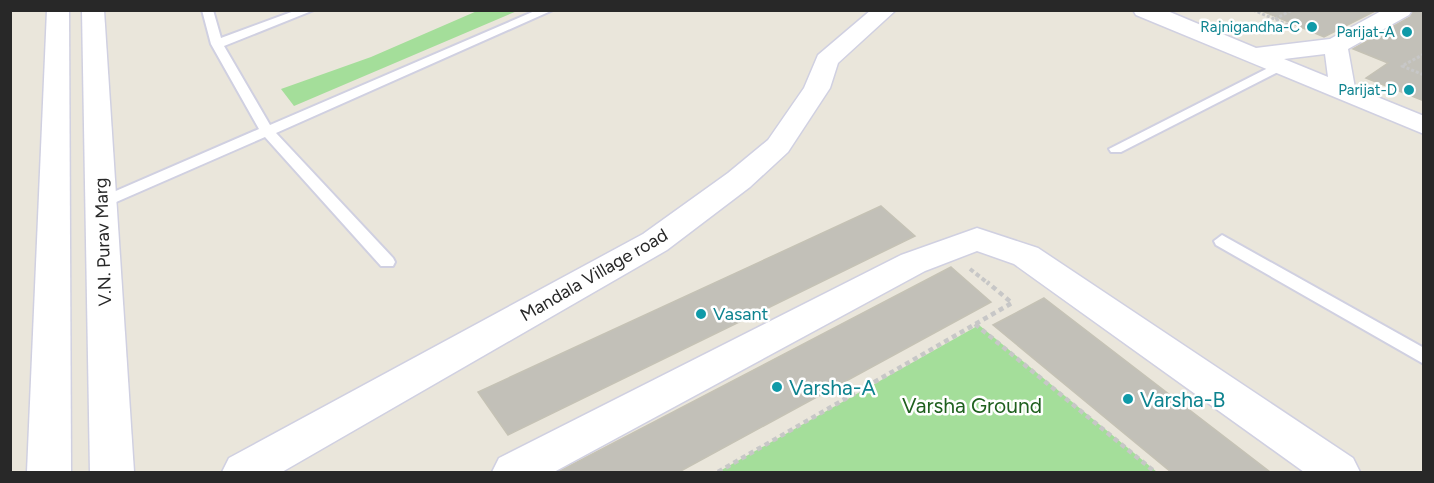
<svg xmlns="http://www.w3.org/2000/svg" width="1434" height="483" font-family="Figtree,sans-serif">
  <style>
    .green { fill: #a4de9a }
    .building { fill: #c2c0b8; stroke: #c5c2b5; stroke-width: 1.5 }
    .lines { fill: none; stroke-linecap: round; stroke-linejoin: round }
    .service-casing { stroke: #d0d0e1; stroke-width: 4 }
    .minor-casing { stroke: #d0d0e1; stroke-width: 3 }
    .tertiary-casing { stroke: #d0d0e1; stroke-width: 3 }
    .path-far2 { stroke: #c7c7c7; stroke-width: 3; stroke-dasharray: 3 2; stroke-linecap: butt }
    .path-far1 { stroke: #c7c7c7; stroke-width: 4; stroke-dasharray: 4.5 3; stroke-linecap: butt }
    .path { stroke: #c7c7c7; stroke-width: 4.5; stroke-dasharray: 5 4; stroke-linecap: butt }
    .service { fill: #fff; fill-rule: evenodd }
    .minor { fill: #fff; fill-rule: evenodd }
    .tertiary { fill: #fff; fill-rule: evenodd }
    .culture-dot { fill: #0f9aa8; stroke: #fff; stroke-width: 2 }
    .labels { text-anchor: middle; dominant-baseline: central; stroke-width: 5; stroke-linejoin: round; paint-order: stroke }
    .far-culture-label { font-size: 15px; fill: #0d838f; stroke: #fff; text-anchor: end }
    .street-label { font-size: 18px; fill: #282828; stroke: #fff }
    .culture-label { font-size: 18px; fill: #0d838f; stroke: #fff; text-anchor: start }
    .near-culture-label { font-size: 21px; fill: #0d838f; stroke: #fff; text-anchor: start }
    .near-park-label { font-size: 21px; fill: #1f601e; stroke: #fff }
  </style>
  <rect width="100%" height="100%" fill="#eae6db"/>
  <!-- green -->
  <g class="green">
    <polygon points="477,11 517,11 294,106 281,89 371,57"/>
    <polygon points="979,325 1157,472 718,472"/>
  </g>
  <!-- building -->
  <g class="building">
    <polygon points="1260,10 1377,10 1324,37"/>
    <polygon points="1414,10 1424,10 1424,101 1366,78 1388,63 1353,49 1410,17"/>
    <polygon points="881,206 915,236 508,435 478,392"/>
    <polygon points="951,267 991,302 679,472 558,472"/>
    <polygon points="1044,298 1270,472 1171,472 993,325"/>
  </g>
  <g class="lines">
    <defs>
      <g id="service">
        <polygon points="202,10 213,10 221,38 297,10 314,10 224,46 270,125 537,10 553,10 276,133 393,258 395,262 393,266 381,266 265,137 107,206 95,206 93,203 95,200 259,129 211,44"/>
        <polygon points="1278,63 1282,64 1282,70 1121,152 1111,152 1109,149"/>
        <polygon points="1222,235 1424,348 1424,364 1216,245 1214,241"/>
      </g>
      <g id="minor">
        <polygon points="871,10 896,10 838,63 830,88 788,152 750,187 667,250 282,472 222,472 229,458 643,234 728,173 768,140 804,88 818,55"/>
        <path d="M1133,10H1165L1256,48L1330,39L1383,10H1412L1409,15L1348,49L1355,88L1424,116V134L1136,15ZM1325,54L1328,77L1284,59Z"/>
        <polygon points="977,228 1038,248 1353,458 1360,472 1304,472 1014,264 977,251 925,271 554,472 492,472 499,458 901,255"/>
      </g>
      <g id="tertiary">
        <polygon points="47,10 69,10 71,472 27,472"/>
        <polygon points="82,10 104,10 134,472 90,472"/>
      </g>
    </defs>
    <!-- service casing -->
    <use href="#service" class="service-casing"/>
    <!-- minor casing -->
    <use href="#minor" class="minor-casing"/>
    <!-- tertiary casing -->
    <use href="#tertiary" class="tertiary-casing"/>
    <!-- path-far2 -->
    <g class="path-far2">
      <polyline points="1253,10 1291,26"/>
      <polyline points="1275,19 1292,10"/>
      <polyline points="1424,54 1402,66 1424,75"/>
    </g>
    <!-- path-far1 -->
    <polyline class="path-far1" points="970,269 989,284"/>
    <!-- path -->
    <g class="path">
      <polyline points="975,324 1155,472"/>
      <polyline points="718,472 1012,303 987,282"/>
    </g>
    <!-- service -->
    <use href="#service" class="service"/>
    <!-- minor -->
    <use href="#minor" class="minor"/>
    <!-- tertiary -->
    <use href="#tertiary" class="tertiary"/>
  </g>
  <!-- markers -->
  <g class="culture-dot">
    <circle cx="1312" cy="27" r="6"/>
    <circle cx="1407" cy="32" r="6"/>
    <circle cx="1409" cy="90" r="6"/>
    <circle cx="701" cy="314" r="6"/>
    <circle cx="777" cy="387" r="6"/>
    <circle cx="1128" cy="399" r="6"/>
  </g>
  <g class="labels">
    <!-- far-culture labels -->
    <g class="far-culture-label">
      <text x="1300" y="27">Rajnigandha-C</text>
      <text x="1395" y="32">Parijat-A</text>
      <text x="1397" y="90">Parijat-D</text>
    </g>
    <!-- street labels -->
    <g class="street-label">
      <text transform="translate(103 242) rotate(-92)">V.N. Purav Marg</text>
      <text transform="translate(594 275) rotate(-30)">Mandala Village road</text>
    </g>
    <!-- culture labels -->
    <g class="culture-label">
      <text x="713" y="314">Vasant</text>
    </g>
    <!-- near-culture labels -->
    <g class="near-culture-label">
      <text x="789" y="387">Varsha-A</text>
      <text x="1140" y="399">Varsha-B</text>
    </g>
    <!-- near-park labels -->
    <g class="near-park-label">
      <text x="972" y="405">Varsha Ground</text>
    </g>
  </g>
  <!-- border -->
  <rect width="1434" height="483" fill="none" stroke="#282828" stroke-width="24"/>
</svg>
